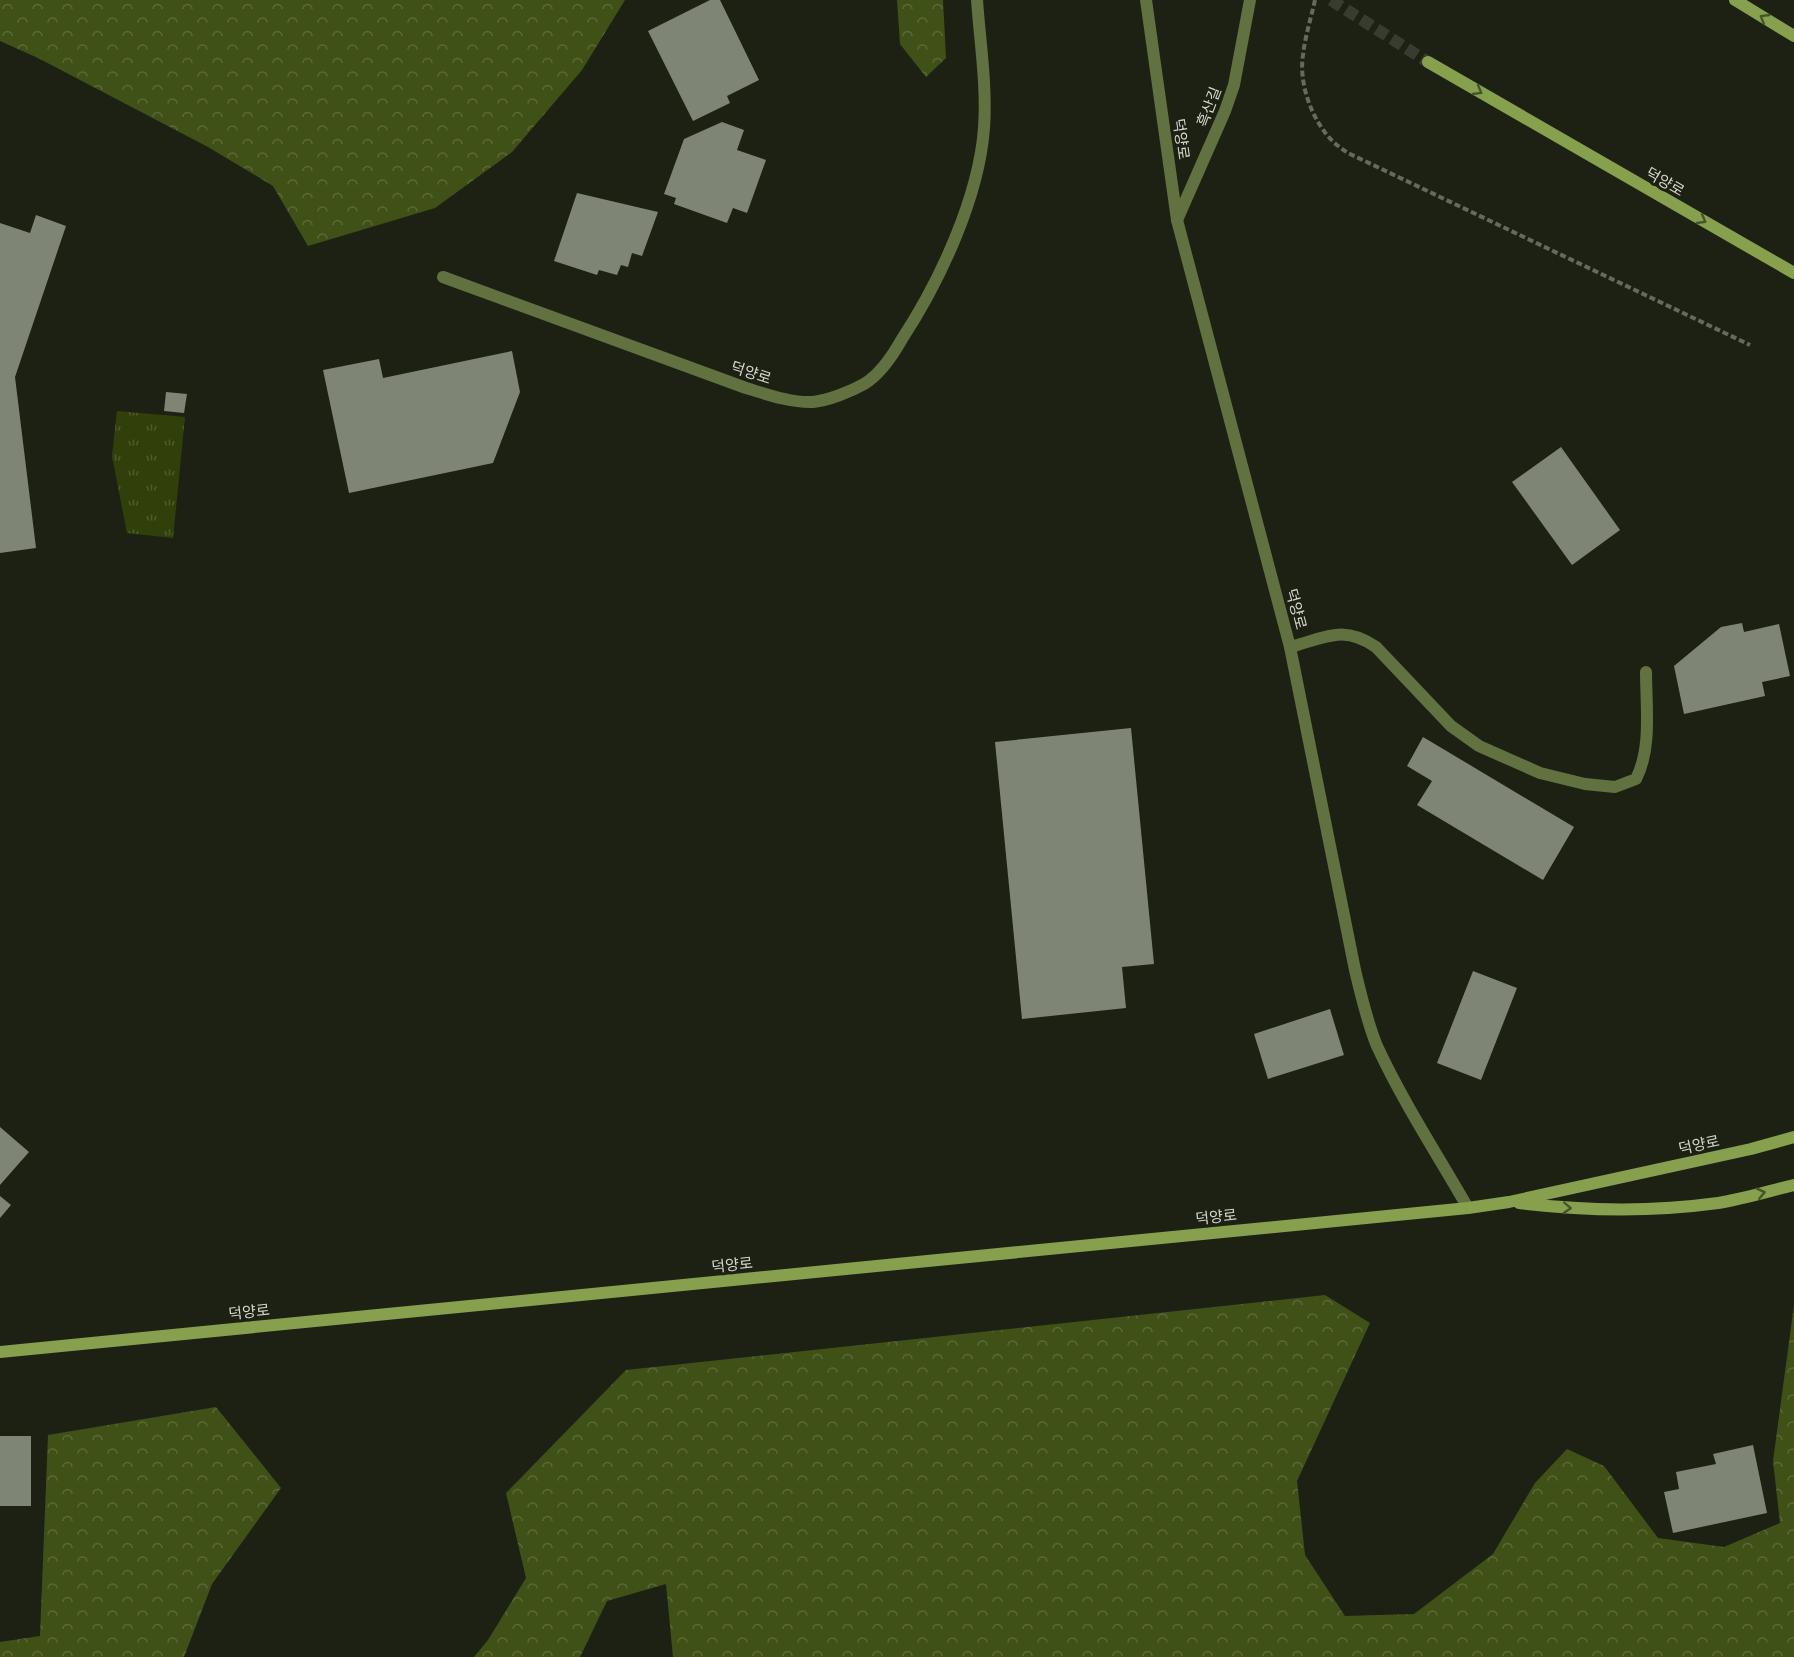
<svg xmlns="http://www.w3.org/2000/svg" width="1794" height="1657" font-family="'Varela Round','Noto Sans KR',sans-serif">
  <style>
    .forest { fill: url(#forest-crowns) }
    .park { fill: url(#park-tufts) }
    .building { fill: #7f8574 }
    .lines { fill: none; stroke-linecap: round; stroke-linejoin: round }
    .secondary-tunnel { stroke: #383c30; stroke-width: 12; stroke-dasharray: 12 6; stroke-linecap: butt }
    .path { stroke: #66695e; stroke-width: 4; stroke-dasharray: 6 3; stroke-linecap: butt }
    .lane { stroke: #617140; stroke-width: 12 }
    .street { stroke: #617140; stroke-width: 12 }
    .secondary { stroke: #86a04e; stroke-width: 12 }
    .oneway { stroke: #47542b }
    .labels { text-anchor: middle; dominant-baseline: central; stroke-width: 6; stroke-linejoin: round; paint-order: stroke }
    .street-label { font-size: 15px; fill: #d4d7ce; stroke: #1d2114 }
  </style>
  <defs>
    <pattern id="forest-crowns" width="20" height="18" patternUnits="userSpaceOnUse" patternTransform="scale(1.5)"><rect width="20" height="18" fill="#405117"/><path d="M2 6a3 3 0 1 1 6 0M12 15a3 3 0 1 1 6 0" fill="none" stroke="#5b6938"/></pattern>
    <pattern id="park-tufts" width="24" height="20" patternUnits="userSpaceOnUse" patternTransform="scale(1.5)"><rect width="24" height="20" fill="#31400a"/><path d="M3 7l-1-3M5 7V3M7 7l1-3M15 17l-1-3M17 17v-4M19 17l1-3" fill="none" stroke="#4e5b2c"/></pattern>
  </defs>
  <rect width="100%" height="100%" fill="#1d2114"/>
  <!-- forest -->
  <g class="forest">
    <polygon points="0,0 625,0 582,70 512,152 435,208 308,246 273,186 208,147 38,58 0,41"/>
    <polygon points="897,0 943,0 946,58 926,77 900,44"/>
    <polygon points="1325,1295 1370,1323 1297,1481 1305,1555 1345,1616 1414,1614 1493,1554 1535,1483 1567,1449 1604,1466 1658,1538 1724,1547 1780,1523 1773,1461 1794,1305 1794,1657 673,1657 666,1584 607,1601 580,1657 474,1657 488,1640 526,1578 506,1493 626,1370"/>
    <polygon points="216,1407 281,1488 212,1584 184,1657 0,1657 0,1642 40,1636 48,1435"/>
  </g>
  <!-- park -->
  <polygon class="park" points="117,411 185,417 173,538 127,533 112,456"/>
  <!-- building -->
  <g class="building">
    <polygon points="710,0 720,0 759,80 727,96 730,103 693,121 648,31"/>
    <polygon points="722,122 744,130 737,150 766,160 747,213 733,208 727,223 674,204 676,198 664,194 684,139"/>
    <polygon points="577,193 658,212 642,256 632,253 628,267 621,265 617,275 599,270 597,275 554,261"/>
    <polygon points="36,215 66,226 15,377 36,548 0,553 0,223 30,233"/>
    <polygon points="512,351 520,392 493,463 349,493 323,370 379,359 383,378"/>
    <polygon points="166,392 187,394 184,413 164,411"/>
    <polygon points="1561,447 1620,530 1572,565 1512,482"/>
    <polygon points="1742,623 1744,632 1779,624 1790,676 1762,682 1765,696 1684,714 1674,666 1721,627"/>
    <polygon points="1131,728 1154,964 1122,967 1126,1008 1022,1019 995,742"/>
    <polygon points="1423,737 1574,827 1543,880 1417,805 1432,781 1407,766"/>
    <polygon points="1473,971 1517,988 1481,1080 1437,1063"/>
    <polygon points="1330,1009 1344,1055 1268,1079 1254,1034"/>
    <polygon points="0,1127 29,1152 0,1185"/>
    <polygon points="0,1196 11,1205 0,1218"/>
    <rect x="0" y="1436" width="31" height="70"/>
    <polygon points="1753,1445 1767,1513 1673,1533 1664,1492 1679,1489 1676,1472 1716,1464 1713,1454"/>
  </g>
  <g class="lines">
    <!-- secondary-tunnel -->
    <polyline class="secondary-tunnel" points="1331,0 1428,62"/>
    <!-- path -->
    <path class="path" d="M1315,0C1311,18 1305,37 1303,55C1299,80 1309,111 1324,131C1330,140 1339,147 1348,153L1750,345"/>
    <!-- lane -->
    <g class="lane">
      <polyline points="1177,220 1225,111 1234,85 1250,0"/>
      <path d="M1290,647C1325,638 1343,624 1376,647L1451,726L1479,746L1540,773L1585,784L1615,787L1636,779C1652,748 1646,706 1646,672"/>
    </g>
    <!-- street -->
    <g class="street">
      <path d="M1146,0L1177,220L1290,647L1355,970C1361,995 1367,1022 1377,1046C1403,1102 1437,1154 1468,1208"/>
      <path d="M443,277L746,388C766,394 791,403 813,402C829,400 850,392 864,384C881,374 893,355 902,339C940,281 979,197 984,128C987,86 980,42 977,0"/>
    </g>
    <!-- secondary -->
    <g class="secondary">
      <polyline points="1735,0 1794,36"/>
      <polyline points="1428,62 1794,273"/>
      <path d="M1519,1203C1585,1211 1652,1212 1718,1203C1743,1199 1769,1191 1794,1185"/>
      <polyline points="0,1352 1468,1208 1509,1202 1751,1149 1794,1137"/>
    </g>
  </g>
  <!-- one-way arrows -->
  <defs><path id="oneway-chevron" d="M-2-3.5L2.5 0L-2 3.5" fill="none" stroke-width="1.6" stroke-linecap="round" stroke-linejoin="round" transform="scale(1.5)"/></defs>
  <g class="oneway">
    <use href="#oneway-chevron" transform="translate(1764 18) rotate(-149)"/>
    <use href="#oneway-chevron" transform="translate(1478 91) rotate(30)"/>
    <use href="#oneway-chevron" transform="translate(1702 220) rotate(30)"/>
    <use href="#oneway-chevron" transform="translate(1761 1193) rotate(-13)"/>
    <use href="#oneway-chevron" transform="translate(1567 1208) rotate(3)"/>
  </g>
  <g class="labels">
    <!-- street labels -->
    <g class="street-label">
      <text transform="translate(1209 107) rotate(-69)">흑산길</text>
      <text transform="translate(1181 139) rotate(82)">덕양로</text>
      <text transform="translate(1665 182) rotate(30)">덕양로</text>
      <text transform="translate(751 373) rotate(18)">덕양로</text>
      <text transform="translate(1296 609) rotate(75)">덕양로</text>
      <text transform="translate(1699 1145) rotate(-12)">덕양로</text>
      <text transform="translate(1216 1217) rotate(-6)">덕양로</text>
      <text transform="translate(732 1265) rotate(-6)">덕양로</text>
      <text transform="translate(249 1312) rotate(-6)">덕양로</text>
    </g>
  </g>
</svg>
